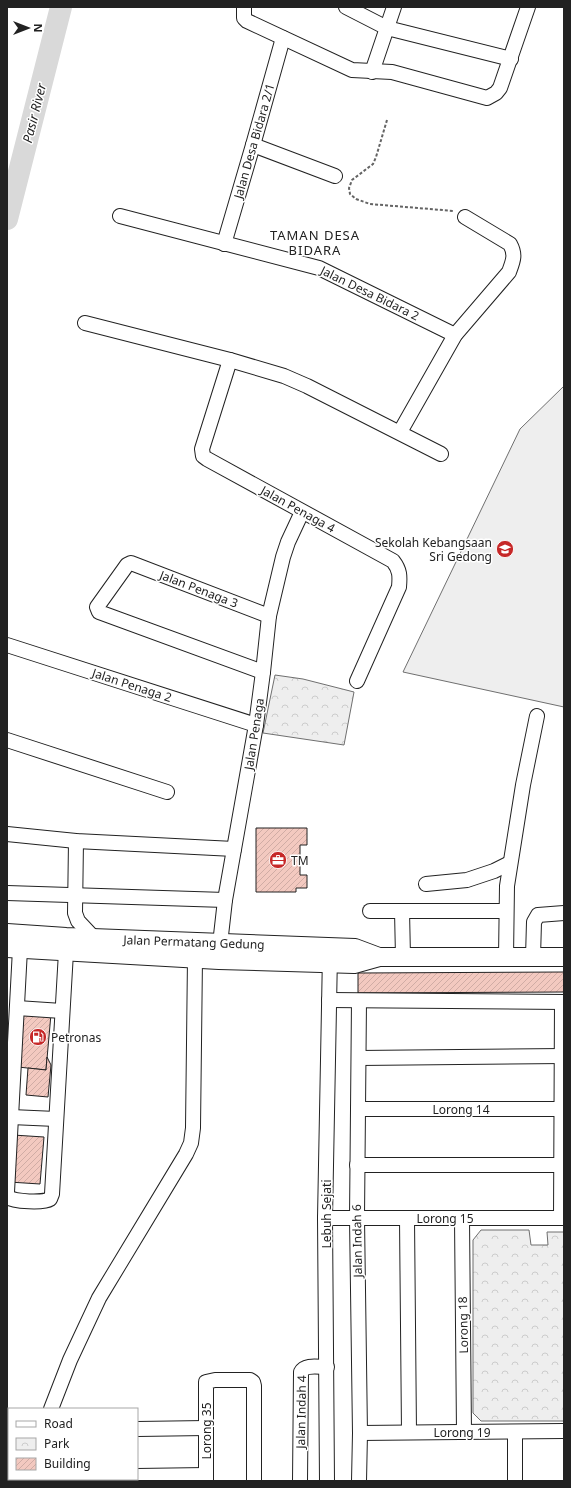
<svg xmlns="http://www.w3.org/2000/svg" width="571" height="1488" font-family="'Noto Sans',sans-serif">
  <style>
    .grass { fill: #eee; stroke: #6f6f6f }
    .park { fill: url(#park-crowns); stroke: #6f6f6f }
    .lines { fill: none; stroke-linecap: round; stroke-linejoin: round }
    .river { stroke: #d9d9d9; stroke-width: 22 }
    .building { fill: url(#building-hatch); stroke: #222 }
    .minor-casing { stroke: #222; stroke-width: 16 }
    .major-casing { stroke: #222; stroke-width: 20 }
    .path { stroke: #646464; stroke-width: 2; stroke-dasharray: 3 2; stroke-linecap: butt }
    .minor { stroke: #fff; stroke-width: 14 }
    .major { stroke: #fff; stroke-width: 18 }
    .labels { text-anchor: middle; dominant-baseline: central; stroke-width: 3; stroke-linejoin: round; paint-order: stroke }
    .street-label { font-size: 12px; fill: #222; stroke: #fff }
    .poi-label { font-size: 12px; fill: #222; stroke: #fff; text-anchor: start }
    .water-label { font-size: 13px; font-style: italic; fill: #222; stroke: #fff }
    .neighbourhood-label { font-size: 13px; letter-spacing: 1px; fill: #222; stroke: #fff }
  </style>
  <defs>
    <pattern id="park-crowns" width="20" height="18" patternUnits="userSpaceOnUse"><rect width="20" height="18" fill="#eee"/><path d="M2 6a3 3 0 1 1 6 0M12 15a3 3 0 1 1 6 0" fill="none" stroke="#ccc"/></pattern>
    <pattern id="building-hatch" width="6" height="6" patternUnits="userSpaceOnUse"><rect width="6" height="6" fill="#f3c9c0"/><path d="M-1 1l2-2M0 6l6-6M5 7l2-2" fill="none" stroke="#d0aca5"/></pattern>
  </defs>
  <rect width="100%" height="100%" fill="#fff"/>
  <!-- grass -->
  <polygon class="grass" points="564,386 564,707 403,672 520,429"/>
  <!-- park -->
  <g class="park">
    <polygon points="275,675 303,679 354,692 344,745 263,733"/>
    <polygon points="481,1230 529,1230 531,1245 548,1245 547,1232 564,1232 564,1421 481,1421 473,1413 473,1240"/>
  </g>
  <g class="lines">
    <!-- river -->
    <polyline class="river" points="7,219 61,7"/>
  </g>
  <!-- building -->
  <g class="building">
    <polygon points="256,828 307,828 307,845 300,845 300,875 307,875 307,888 296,888 296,892 256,892"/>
    <polygon points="564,972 564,992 358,993 358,973"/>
    <polygon points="23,1012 51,1014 46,1070 18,1067"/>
    <polygon points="47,1057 51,1065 48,1097 26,1095 28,1068 46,1070"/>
    <polygon points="13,1135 44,1137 40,1184 9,1182"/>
  </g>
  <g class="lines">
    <defs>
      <g id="minor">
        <polyline points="244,7 244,18 247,21 352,70 392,72 487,98 496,93 500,88 528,7"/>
        <polyline points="346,7 387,28 511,59"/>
        <polyline points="372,72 394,7"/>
        <polyline points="253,145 335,176"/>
        <polyline points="120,216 319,268 455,335"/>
        <polyline points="224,244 253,145 283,38"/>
        <path d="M85,323L230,360L202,449L203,456L207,459L393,561C400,570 400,576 399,587L357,681"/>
        <polyline points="230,360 284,376 307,386 441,454"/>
        <path d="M400,432L455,335L509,272C513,261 516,255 510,244L465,217"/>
        <polyline points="7,645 256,725"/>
        <polyline points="263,672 99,612 97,607 127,565 131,563 269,616"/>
        <polyline points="7,740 167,792"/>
        <polyline points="7,834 76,841 234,849"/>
        <polyline points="76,841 75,913 78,921 94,938"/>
        <polyline points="426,884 467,880 494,871 510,863"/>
        <polyline points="7,893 225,900"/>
        <polyline points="370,911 506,911"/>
        <polyline points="402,911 403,957"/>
        <path d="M20,949L7,1192L8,1197C14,1202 44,1203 50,1199L52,1194L66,952"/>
        <polyline points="219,953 225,900 256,725 263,672 269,616 283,557 288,542 302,512"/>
        <polyline points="506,957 507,886 523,785 537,716"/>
        <polyline points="533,957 534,922 538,915 564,913"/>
        <polyline points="329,1000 564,1002"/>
        <polyline points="17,1008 62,1011"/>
        <polyline points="359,1058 564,1056"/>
        <polyline points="358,1109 564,1109"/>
        <polyline points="11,1117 56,1119"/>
        <polyline points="357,1165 564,1165"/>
        <polyline points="325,1218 564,1218"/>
        <polyline points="561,1218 562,1002"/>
        <polyline points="407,1219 409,1432"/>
        <polyline points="462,1219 464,1432"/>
        <polyline points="51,1409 70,1360 99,1298 186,1154 191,1143 193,1128 195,958"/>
        <polyline points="137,1429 206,1428"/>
        <polyline points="515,1432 515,1481"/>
        <polyline points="360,1433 564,1431"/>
        <polyline points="137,1476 206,1475"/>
        <polyline points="30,1481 30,1479"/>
        <polyline points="206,1481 206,1382 215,1380 250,1380 253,1382 254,1386 254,1481"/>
        <path d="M300,1481L301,1372C305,1364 318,1367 327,1367"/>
        <polyline points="327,1481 325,1218 330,954"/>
        <polyline points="359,1481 360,1433 357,1218 359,1001"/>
      </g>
      <g id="major">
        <polyline points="7,933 66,937 355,948 379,957"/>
        <polyline points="7,948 219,960 354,964 379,957 564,957"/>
      </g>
    </defs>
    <!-- minor casing -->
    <use href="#minor" class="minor-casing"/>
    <!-- major casing -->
    <use href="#major" class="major-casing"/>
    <!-- path -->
    <polyline class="path" points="387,120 376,157 373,164 352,180 349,188 350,194 356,199 370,204 454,211"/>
    <!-- minor -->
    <use href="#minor" class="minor"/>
    <!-- major -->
    <use href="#major" class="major"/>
  </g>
  <!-- icons -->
  <defs>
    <symbol id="school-disc" viewBox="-11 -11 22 22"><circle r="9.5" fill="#c62828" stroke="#fff"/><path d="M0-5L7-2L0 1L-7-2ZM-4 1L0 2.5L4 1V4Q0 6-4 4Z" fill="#fff"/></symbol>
    <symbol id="office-disc" viewBox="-11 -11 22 22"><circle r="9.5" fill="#c62828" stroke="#fff"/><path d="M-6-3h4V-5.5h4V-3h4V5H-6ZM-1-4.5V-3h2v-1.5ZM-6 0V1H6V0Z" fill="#fff"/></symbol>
    <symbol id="fuel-disc" viewBox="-11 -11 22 22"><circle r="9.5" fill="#c62828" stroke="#fff"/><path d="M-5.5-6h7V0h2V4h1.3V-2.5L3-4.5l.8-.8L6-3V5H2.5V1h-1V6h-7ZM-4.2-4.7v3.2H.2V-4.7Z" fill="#fff"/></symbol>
  </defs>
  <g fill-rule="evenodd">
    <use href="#school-disc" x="495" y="539" width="20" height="20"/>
    <use href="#office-disc" x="268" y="850" width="20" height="20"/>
    <use href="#fuel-disc" x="28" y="1027" width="20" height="20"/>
  </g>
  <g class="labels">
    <!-- street labels -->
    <g class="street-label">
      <text transform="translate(254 141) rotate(-74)">Jalan Desa Bidara 2/1</text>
      <text transform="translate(370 293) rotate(26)">Jalan Desa Bidara 2</text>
      <text transform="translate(298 509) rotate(29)">Jalan Penaga 4</text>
      <text transform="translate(199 589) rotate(21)">Jalan Penaga 3</text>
      <text transform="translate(132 685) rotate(18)">Jalan Penaga 2</text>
      <text transform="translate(254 734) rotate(-81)">Jalan Penaga</text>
      <text transform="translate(194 942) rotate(2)">Jalan Permatang Gedung</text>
      <text x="461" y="1109">Lorong 14</text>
      <text transform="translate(326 1214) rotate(-90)">Lebuh Sejati</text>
      <text x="445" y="1218">Lorong 15</text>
      <text transform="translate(357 1241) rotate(-91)">Jalan Indah 6</text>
      <text transform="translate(463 1325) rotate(-91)">Lorong 18</text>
      <text transform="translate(301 1412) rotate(-89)">Jalan Indah 4</text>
      <text transform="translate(206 1431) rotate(-90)">Lorong 35</text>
      <text x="462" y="1432">Lorong 19</text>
    </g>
    <!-- poi labels -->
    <g class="poi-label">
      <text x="492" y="542" text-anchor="end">Sekolah Kebangsaan<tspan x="492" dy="14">Sri Gedong</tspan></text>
      <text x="291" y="860">TM</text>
      <text x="51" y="1037">Petronas</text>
    </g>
    <!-- water labels -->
    <g class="water-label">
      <text transform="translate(34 113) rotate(-76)">Pasir River</text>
    </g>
    <!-- neighbourhood labels -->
    <g class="neighbourhood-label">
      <text x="315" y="235">TAMAN DESA<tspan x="315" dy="15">BIDARA</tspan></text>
    </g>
  </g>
  <!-- border -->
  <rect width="571" height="1488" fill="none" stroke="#222222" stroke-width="16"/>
  <!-- legend -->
  <rect x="8" y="1408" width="130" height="72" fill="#ffffff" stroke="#a7a7a7"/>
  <rect x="16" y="1421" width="20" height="6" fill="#ffffff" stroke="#a7a7a7"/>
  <text x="44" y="1428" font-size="12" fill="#222222">Road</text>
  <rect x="16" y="1438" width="20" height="12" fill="url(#park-crowns)" stroke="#a7a7a7"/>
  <text x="44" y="1448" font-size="12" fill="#222222">Park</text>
  <rect x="16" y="1458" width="20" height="12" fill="url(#building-hatch)" stroke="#a7a7a7"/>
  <text x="44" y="1468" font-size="12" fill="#222222">Building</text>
  <!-- north arrow -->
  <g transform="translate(28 28) rotate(90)" stroke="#ffffff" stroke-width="3" paint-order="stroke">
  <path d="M0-3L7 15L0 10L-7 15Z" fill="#222222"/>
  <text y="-6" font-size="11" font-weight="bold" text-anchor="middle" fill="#222222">N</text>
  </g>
</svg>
